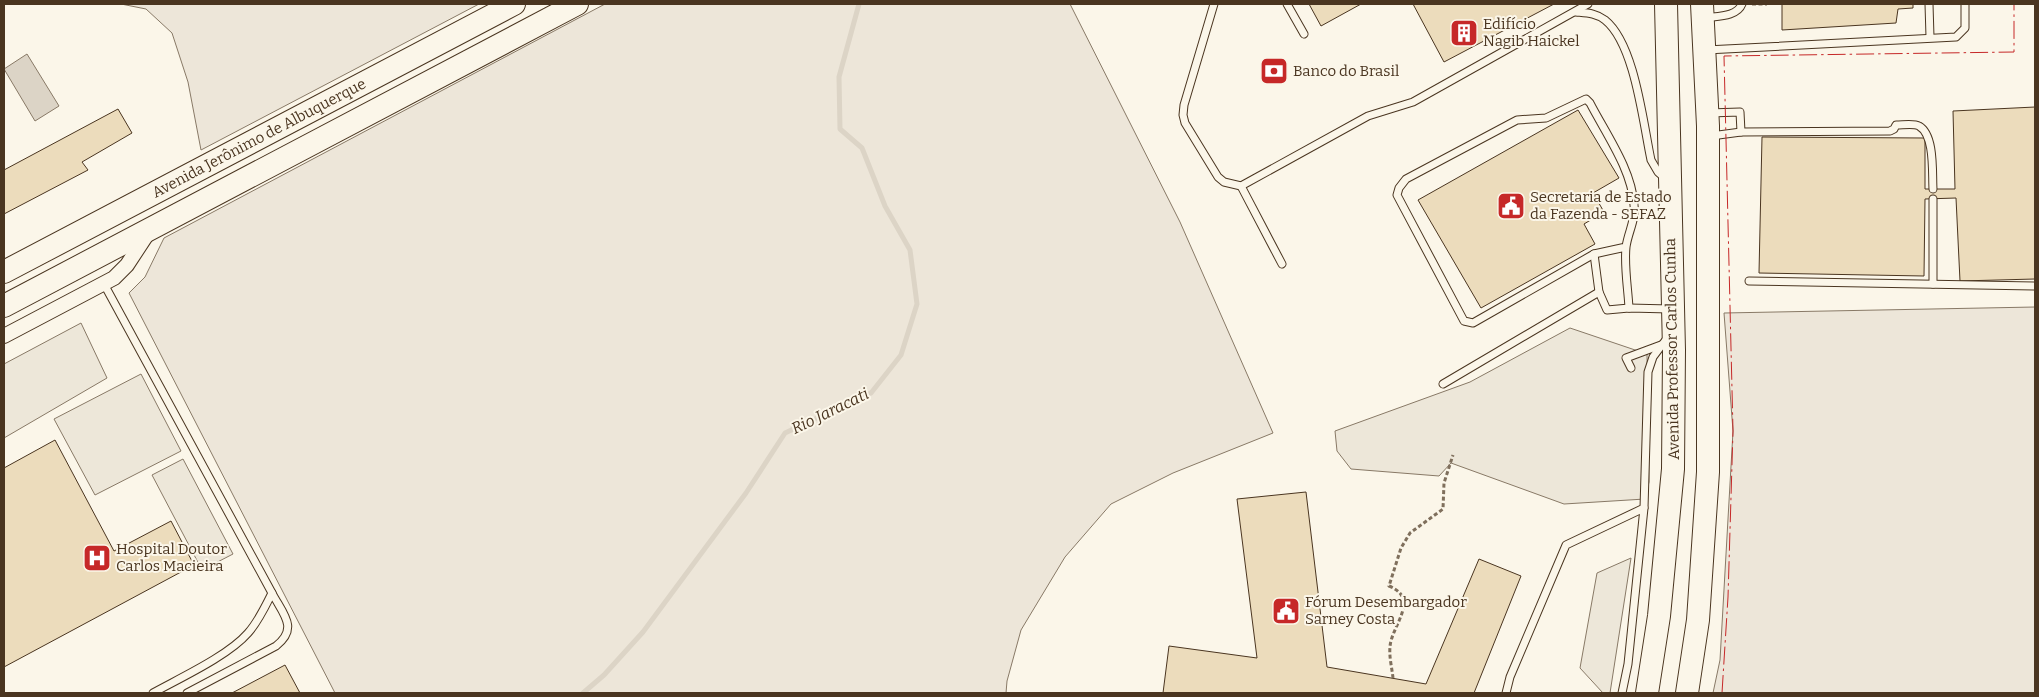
<svg xmlns="http://www.w3.org/2000/svg" width="2039" height="697" font-family="Bitter,serif">
  <style>
    .green { fill: #ede6d9; stroke: #887966 }
    .parking { fill: #ede7d9; stroke: #887966 }
    .water { fill: #dcd4c6; stroke: #887966 }
    .lines { fill: none; stroke-linecap: round; stroke-linejoin: round }
    .stream { stroke: #dcd4c6; stroke-width: 5 }
    .building { fill: #ecdcbc; stroke: #4a3520 }
    .lane-casing { stroke: #4a3520; stroke-width: 9 }
    .street-casing { stroke: #4a3520; stroke-width: 16 }
    .primary-casing { stroke: #4a3520; stroke-width: 24 }
    .path { stroke: #7f6f5c; stroke-width: 3; stroke-dasharray: 4 2.5; stroke-linecap: butt }
    .lane { stroke: #fbf6e9; stroke-width: 7 }
    .street { stroke: #fbf6e9; stroke-width: 14 }
    .primary { stroke: #fbf6e9; stroke-width: 22 }
    .power { stroke: #c62828; stroke-width: 1; stroke-dasharray: 18 4 2.5 4; stroke-linecap: butt }
    .labels { text-anchor: middle; dominant-baseline: central; stroke-width: 4; stroke-linejoin: round; paint-order: stroke }
    .poi-label { font-size: 15px; fill: #4a3520; stroke: #fbf6e9; text-anchor: start }
    .street-label { font-size: 15px; fill: #4a3520; stroke: #fbf6e9 }
    .water-label { font-size: 16px; font-style: italic; fill: #4a3520; stroke: #fbf6e9 }
  </style>
  <rect width="100%" height="100%" fill="#fbf6e9"/>
  <!-- green -->
  <g class="green">
    <polygon points="121,4 479,4 201,150 188,82 172,33 146,9"/>
    <polygon points="605,4 1070,4 1180,222 1273,433 1173,473 1111,504 1065,557 1021,630 1007,681 1006,693 335,693 129,293 145,277 164,238"/>
    <polygon points="2035,307 2035,693 1713,693 1720,660 1733,431 1724,313"/>
  </g>
  <!-- parking -->
  <g class="parking">
    <polygon points="81,323 107,378 4,438 4,364"/>
    <polygon points="1570,328 1647,354 1649,482 1645,499 1564,504 1451,463 1439,476 1351,469 1337,451 1335,431 1470,382"/>
    <polygon points="141,374 181,451 95,495 54,419"/>
    <polygon points="183,459 233,554 202,570 152,475"/>
    <polygon points="1631,558 1610,693 1603,693 1580,668 1597,573"/>
  </g>
  <!-- water -->
  <polygon class="water" points="27,54 59,106 35,121 4,69"/>
  <g class="lines">
    <!-- stream -->
    <polyline class="stream" points="583,693 604,675 643,632 746,493 785,433 871,393 901,355 917,304 910,250 885,206 862,148 840,129 839,77 859,4"/>
  </g>
  <!-- building -->
  <g class="building">
    <polygon points="1309,4 1361,4 1321,26"/>
    <polygon points="1413,4 1554,4 1444,62"/>
    <polygon points="1782,4 1913,4 1913,8 1898,9 1896,23 1782,30"/>
    <polygon points="2035,107 2035,279 1960,281 1956,198 1925,199 1924,276 1759,273 1762,137 1925,138 1925,189 1955,189 1953,111"/>
    <polygon points="118,109 132,133 82,162 88,170 4,214 4,170"/>
    <polygon points="1578,110 1619,178 1593,193 1604,212 1584,224 1595,244 1481,308 1418,200"/>
    <polygon points="55,440 114,551 171,521 194,565 4,667 4,468"/>
    <polygon points="1306,492 1327,667 1426,684 1479,559 1521,576 1474,693 1163,693 1169,646 1257,658 1237,499"/>
    <polygon points="285,665 300,693 232,693"/>
  </g>
  <g class="lines">
    <defs>
      <g id="lane">
        <polyline points="1214,4 1184,105 1183,115 1185,123 1218,177 1224,182 1241,186 1368,116 1413,102 1588,4"/>
        <polyline points="1287,4 1304,34"/>
        <polyline points="1929,4 1930,37"/>
        <path d="M1576,12C1587,13 1596,13 1605,20C1635,44 1643,123 1651,160L1658,172L1665,178"/>
        <path d="M1705,18C1717,16 1737,17 1742,4"/>
        <polyline points="1706,50 1956,37 1965,28 1965,4"/>
        <path d="M1709,113L1740,112L1741,132L1890,131L1894,129L1896,125C1903,125 1914,123 1919,126C1935,135 1932,173 1933,189"/>
        <polyline points="1711,136 1741,132"/>
        <polyline points="1241,186 1282,264"/>
        <path d="M1626,247L1594,254L1473,323L1464,321L1397,195L1399,188L1406,179L1517,120L1546,118L1586,99L1590,103C1606,134 1632,170 1634,205C1636,220 1628,232 1626,247C1624,266 1628,289 1629,308"/>
        <polyline points="1594,254 1599,292 1607,310 1629,308 1670,309"/>
        <polyline points="1749,281 2035,286"/>
        <polyline points="104,284 272,593"/>
        <polyline points="1933,284 1933,199"/>
        <polyline points="1631,368 1626,358 1661,345"/>
        <polyline points="1443,384 1599,292"/>
        <path d="M153,693C180,678 228,656 248,633C258,622 265,607 272,593C283,614 299,628 276,646L187,693"/>
        <polyline points="1506,693 1510,677 1566,545 1644,508 1648,372 1653,357 1668,337"/>
        <polyline points="1622,693 1628,664 1644,508"/>
      </g>
      <polyline id="street" points="4,336 114,278 127,265 148,233"/>
      <g id="primary">
        <path id="s1" d="M4,272L514,4"/>
        <polyline points="4,306 577,4"/>
        <polyline points="1647,693 1659,616 1673,469 1674,350 1666,4"/>
        <polyline points="1687,693 1698,620 1708,472 1708,126 1702,4"/>
      </g>
    </defs>
    <!-- lane casing -->
    <use href="#lane" class="lane-casing"/>
    <!-- street casing -->
    <use href="#street" class="street-casing"/>
    <!-- primary casing -->
    <use href="#primary" class="primary-casing"/>
    <!-- path -->
    <g class="path">
      <polyline points="1752,4 1767,4"/>
      <path d="M1393,678C1392,668 1389,657 1390,647C1391,626 1421,599 1389,586L1401,548L1410,533L1443,509L1444,483L1453,455"/>
    </g>
    <!-- lane -->
    <use href="#lane" class="lane"/>
    <!-- street -->
    <use href="#street" class="street"/>
    <!-- primary -->
    <use href="#primary" class="primary"/>
    <!-- power -->
    <polyline class="power" points="1722,693 1728,597 1733,431 1724,56 2014,52 2014,4"/>
  </g>
  <!-- icons -->
  <defs>
    <symbol id="building-square" viewBox="-11 -11 22 22"><rect x="-9" y="-9" width="18" height="18" rx="4" fill="#c62828" stroke="#fbf6e9"/><path d="M-4-6H4V6H1V3H-1V6H-4ZM-2.5-4.3h1.7v1.8h-1.7ZM.8-4.3h1.7v1.8H.8ZM-2.5-1h1.7V.8h-1.7ZM.8-1h1.7V.8H.8Z" fill="#fff"/></symbol>
    <symbol id="bank-square" viewBox="-11 -11 22 22"><rect x="-9" y="-9" width="18" height="18" rx="4" fill="#c62828" stroke="#fbf6e9"/><path d="M-6-4H6V4H-6ZM0-2.3a2.3 2.3 0 1 0 0 4.6a2.3 2.3 0 1 0 0-4.6Z" fill="#fff"/></symbol>
    <symbol id="civic-square" viewBox="-11 -11 22 22"><rect x="-9" y="-9" width="18" height="18" rx="4" fill="#c62828" stroke="#fbf6e9"/><path d="M-.6-6.5H3V-4.5H.6V-3L4-1V1h2V6H-6V1h2V-1L-.6-3ZM-1.2 2.5V6h2.4V2.5Z" fill="#fff"/></symbol>
    <symbol id="hospital-square" viewBox="-11 -11 22 22"><rect x="-9" y="-9" width="18" height="18" rx="4" fill="#c62828" stroke="#fbf6e9"/><path d="M-5-5h3v3.5h4V-5h3V5h-3V1.5h-4V5h-3Z" fill="#fff"/></symbol>
  </defs>
  <g fill-rule="evenodd">
    <use href="#building-square" x="1448" y="17" width="32" height="32"/>
    <use href="#bank-square" x="1258" y="55" width="32" height="32"/>
    <use href="#civic-square" x="1495" y="190" width="32" height="32"/>
    <use href="#hospital-square" x="81" y="542" width="32" height="32"/>
    <use href="#civic-square" x="1270" y="595" width="32" height="32"/>
  </g>
  <g class="labels">
    <!-- poi labels -->
    <g class="poi-label">
      <text x="1483" y="24">Edifício<tspan x="1483" dy="17">Nagib Haickel</tspan></text>
      <text x="1293" y="71">Banco do Brasil</text>
      <text x="1530" y="197">Secretaria de Estado<tspan x="1530" dy="17">da Fazenda - SEFAZ</tspan></text>
      <text x="116" y="549">Hospital Doutor<tspan x="116" dy="17">Carlos Macieira</tspan></text>
      <text x="1305" y="602">Fórum Desembargador<tspan x="1305" dy="17">Sarney Costa</tspan></text>
    </g>
    <!-- street labels -->
    <g class="street-label">
      <text stroke="none"><textPath href="#s1" startOffset="288">Avenida Jerônimo de Albuquerque</textPath></text>
      <text transform="translate(1672 349) rotate(-91)">Avenida Professor Carlos Cunha</text>
    </g>
    <!-- water labels -->
    <g class="water-label">
      <text transform="translate(830 411) rotate(-26)">Rio Jaracati</text>
    </g>
  </g>
  <!-- border -->
  <rect width="2039" height="697" fill="none" stroke="#4a3520" stroke-width="10"/>
</svg>
